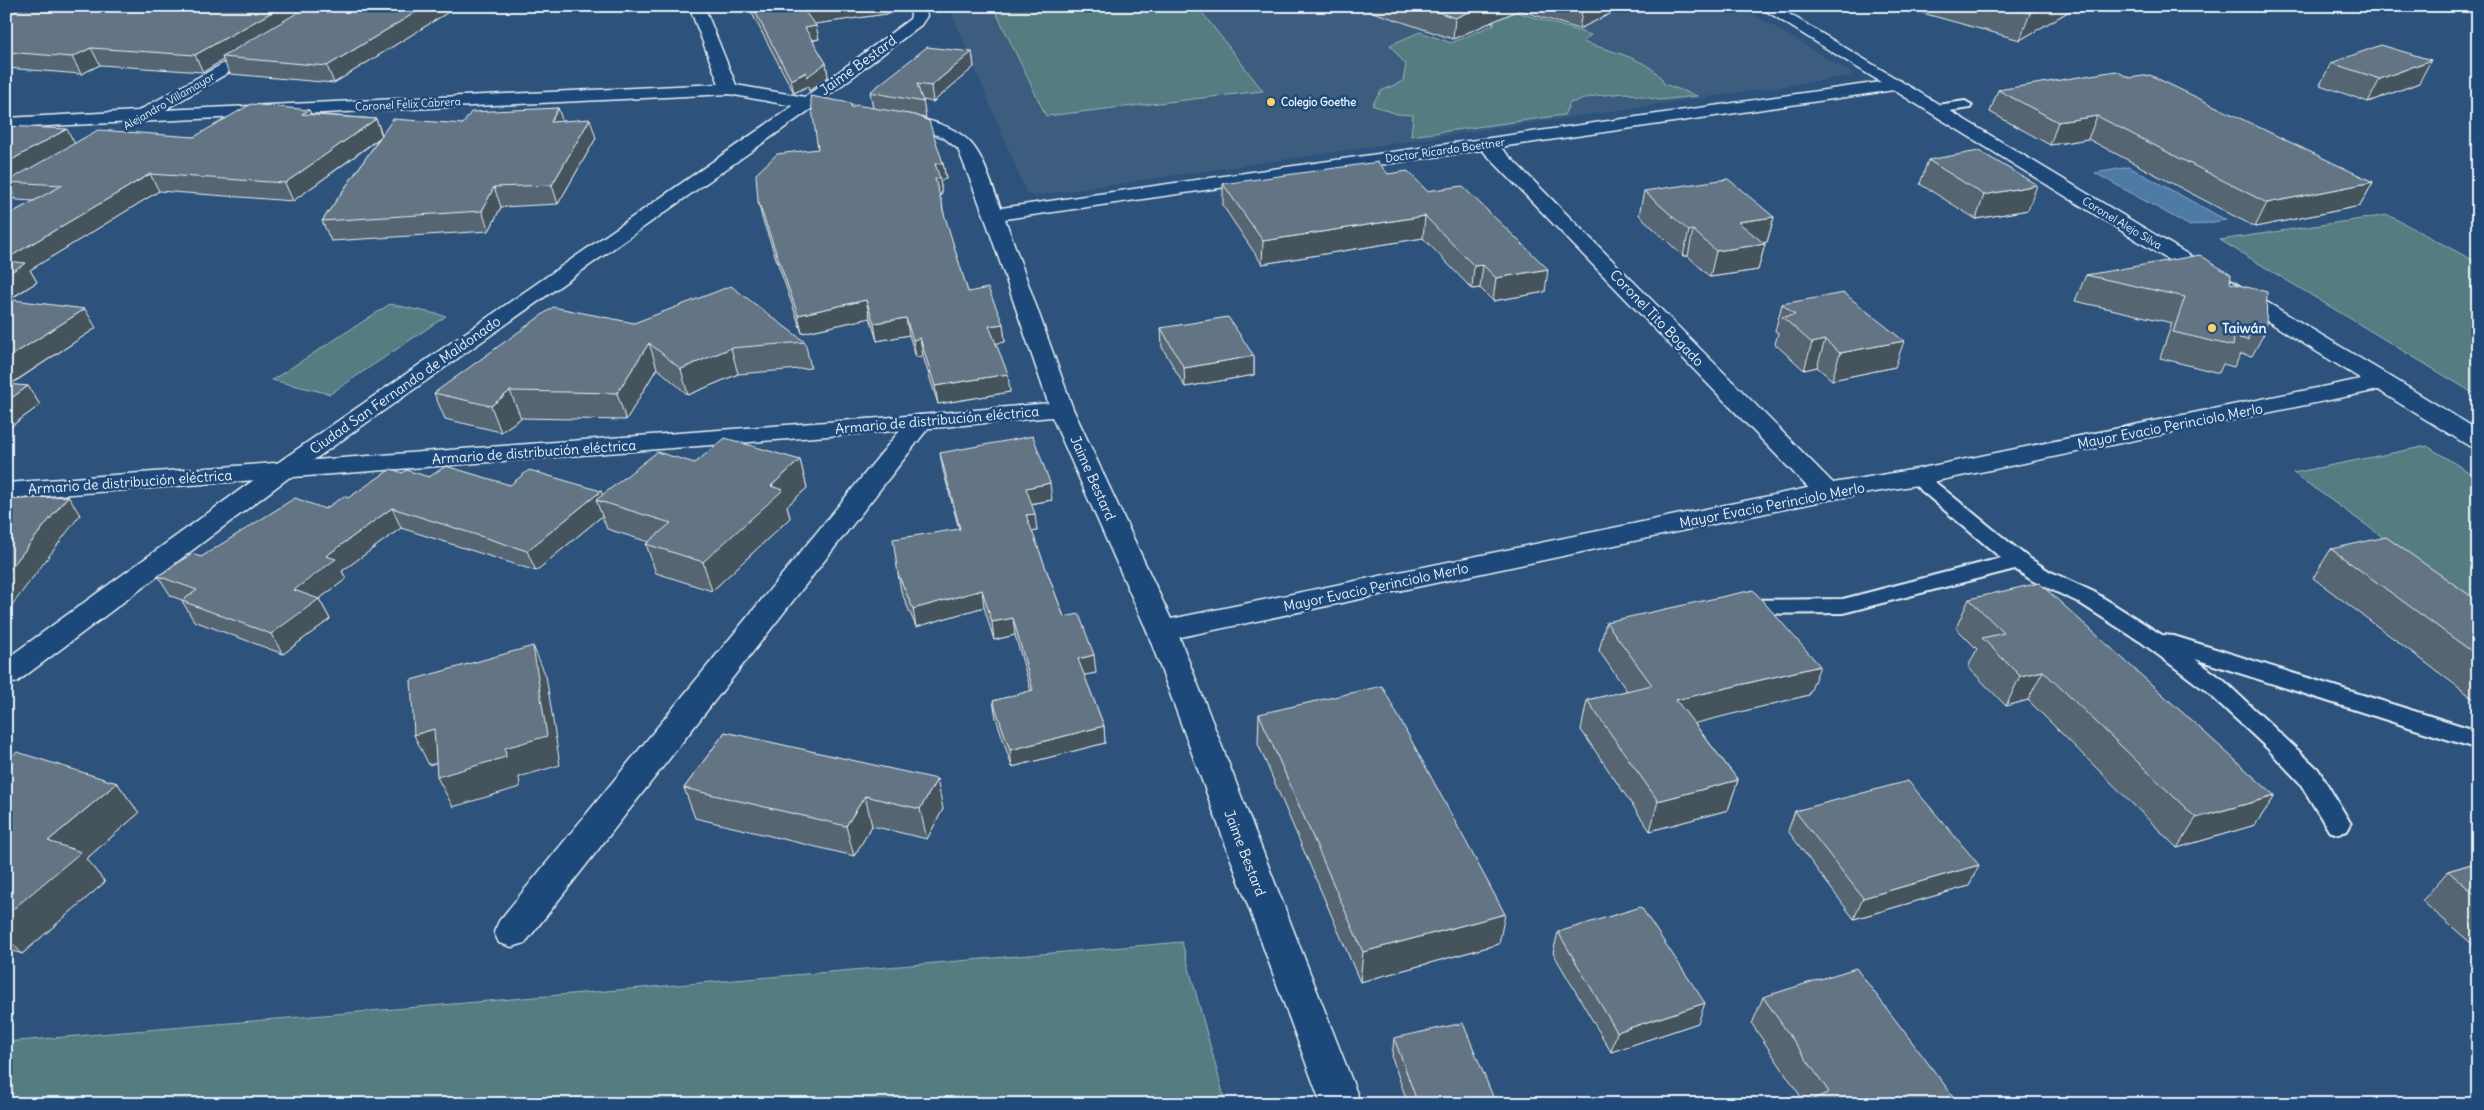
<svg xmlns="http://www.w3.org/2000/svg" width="2484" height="1110" font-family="Delius,sans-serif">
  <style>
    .built { fill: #3d5d7e; fill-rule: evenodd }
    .green { fill: #557b80; stroke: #9eb6bc }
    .water { fill: #507aa5; stroke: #8daac6 }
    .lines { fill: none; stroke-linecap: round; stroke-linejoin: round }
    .lane-casing { stroke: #e8f1f8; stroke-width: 4 }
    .street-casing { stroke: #e8f1f8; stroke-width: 3 }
    .secondary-casing { stroke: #e8f1f8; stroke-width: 3 }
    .lane { fill: #1f4a7a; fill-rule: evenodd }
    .street { fill: #1f4a7a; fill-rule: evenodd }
    .secondary { fill: #1f4a7a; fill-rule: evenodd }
    .wall { fill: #556572; stroke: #e8f1f8 }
    .shaded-wall { fill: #45525c; stroke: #e8f1f8 }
    .building { fill: #637584; stroke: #e8f1f8 }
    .poi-dot { fill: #ffd166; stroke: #1f4a7a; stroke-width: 2 }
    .labels { text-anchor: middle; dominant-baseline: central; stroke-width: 5; stroke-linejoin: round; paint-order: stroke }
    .far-street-label { font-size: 11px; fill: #e8f1f8; stroke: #1f4a7a }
    .far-poi-label { font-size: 11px; font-weight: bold; fill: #e8f1f8; stroke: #1f4a7a; text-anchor: start }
    .street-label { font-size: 14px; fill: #e8f1f8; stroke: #1f4a7a }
    .poi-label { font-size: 14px; font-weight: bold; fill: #e8f1f8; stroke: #1f4a7a; text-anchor: start }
  </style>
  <rect width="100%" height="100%" fill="#2d537c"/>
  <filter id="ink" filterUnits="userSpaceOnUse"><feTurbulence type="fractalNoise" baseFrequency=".02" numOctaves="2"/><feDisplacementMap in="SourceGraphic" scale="10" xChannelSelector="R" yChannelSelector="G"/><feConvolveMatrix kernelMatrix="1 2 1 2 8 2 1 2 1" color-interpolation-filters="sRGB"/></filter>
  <g filter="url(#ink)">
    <!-- built -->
    <path class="built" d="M949,6H993L1046,116L1263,91L1197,6H1354L1392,19L1424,6H1505L1579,29L1626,6H1740L1851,73L1850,76L1034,196L1027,194ZM1483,19L1591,35L1583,42L1639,61L1662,77L1664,84L1696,96L1659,100L1626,93L1594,96L1570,103L1412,136L1413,115L1397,114L1381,91L1403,81L1406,65L1391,45L1420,32L1451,43L1496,23Z"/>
    <!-- green -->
    <g class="green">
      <polygon points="993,6 1197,6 1263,91 1046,116"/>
      <path d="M1507,9L1591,35L1583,42C1606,50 1656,60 1664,84L1697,96L1659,100L1626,93L1594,96L1570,103L1564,115L1411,136L1413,115L1397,114L1372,105L1381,91L1403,81L1406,65L1390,45L1420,32L1451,43L1495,24L1482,19Z"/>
      <polygon points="2388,215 2478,263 2478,396 2220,240"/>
      <polygon points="390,304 446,316 330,394 272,380"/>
      <polygon points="2427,446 2478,478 2478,605 2293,473"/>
      <polygon points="1182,942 1226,1104 6,1104 6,1042"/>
    </g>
    <!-- water -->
    <polygon class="water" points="2129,167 2226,220 2190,226 2095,173"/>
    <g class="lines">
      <defs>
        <g id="lane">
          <polygon points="1965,101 1972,105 1970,108 1937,113 1930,109 1937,105"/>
          <polygon points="1917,471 1924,473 2026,556 2049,571 2094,592 2162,635 2174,636 2478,731 2478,749 2195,659 2222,679 2318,769 2351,824 2347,831 2338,834 2329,831 2300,783 2267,748 2206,691 2141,642 2078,602 2033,581 2015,569 1843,613 1739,614 1731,612 1728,607 1731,602 1739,600 1843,599 2001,558 1910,481 1907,477 1910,473"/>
        </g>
        <g id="street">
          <polygon points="689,6 704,6 736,85 805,97 910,19 911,16 909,6 925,6 927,16 921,25 822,100 853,106 856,110 853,114 847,115 811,109 291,476 17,682 6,685 6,659 273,466 793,106 729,94 6,128 6,118 138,111 260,43 266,45 268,48 266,51 164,110 719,84"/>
          <path d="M1895,80L1901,81L1903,85L1901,89L1500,147L1836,486L1840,492L1836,498L1827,500L1818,498L1482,150L1005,219L1073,409L1070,414L1061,416L1052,414L984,215L958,149L943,137L918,129L888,123L885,119L888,115C899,112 914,117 926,120C982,134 981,160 1001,208Z"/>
          <polygon points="44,168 51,170 53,174 51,178 6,202 6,188"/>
          <polygon points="920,415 929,417 932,422 929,427 525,943 512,947 499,943 494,932 499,921 911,417"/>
          <polygon points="1162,621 1172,624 1177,631 1361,1104 1321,1104 1147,631 1152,624"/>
        </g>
        <polygon id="secondary" points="1758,6 1776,6 2391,377 2478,430 2478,448 2469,446 2378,390 1917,485 1827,500 1162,641 1152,638 1147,631 1052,417 920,429 6,499 6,483 920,415 1061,402 1070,404 1073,409 1171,619 1827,484 1917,469 2361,379"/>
      </defs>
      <!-- lane casing -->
      <use href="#lane" class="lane-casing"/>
      <!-- street casing -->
      <use href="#street" class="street-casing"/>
      <!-- secondary casing -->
      <use href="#secondary" class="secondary-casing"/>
      <!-- lane -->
      <use href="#lane" class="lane"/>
      <!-- street -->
      <use href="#street" class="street"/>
      <!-- secondary -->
      <use href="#secondary" class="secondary"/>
    </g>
    <!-- wall -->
    <g class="wall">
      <polygon points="458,6 334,83 230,74 223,60 203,72 100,65 81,74 6,68 6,15"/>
      <polygon points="748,6 892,6 893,13 814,24 819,39 812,41 826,63 828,77 809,91 808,86 794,93"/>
      <polygon points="1355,6 1626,6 1579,29 1519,10 1453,39"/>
      <polygon points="1905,6 2078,6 2020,40 1904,8"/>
      <polygon points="2459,6 2478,6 2478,10"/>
      <polygon points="972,52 974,67 933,102 923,100 926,118 920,117 943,163 946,179 940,180 942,194 940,195 945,219 968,292 1003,324 1005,342 996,343 1010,392 938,404 923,356 916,357 909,335 877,341 870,318 802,333 762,218 758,201 818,149 852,108 873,108 870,92"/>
      <polygon points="2331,63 2419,83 2368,102 2320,85"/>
      <polygon points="2130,78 2373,182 2360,206 2255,227 2088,139 2050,145 1990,112 1998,90"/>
      <polygon points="558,108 562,121 596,138 558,204 501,207 489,231 331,241 322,221 379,139 293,201 159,191 30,270 37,282 9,300 96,328 10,385 28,386 40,405 6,430 6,216 34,201 17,200 8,185 6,186 6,126 75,143 194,137 309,110 311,114 376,119 382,134 463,124"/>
      <polygon points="1928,160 2028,210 1976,219 1920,184"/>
      <polygon points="1388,174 1427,191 1545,292 1493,301 1480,288 1472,289 1423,238 1262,264 1223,206 1223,184"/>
      <polygon points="1644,191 1774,217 1767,242 1763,242 1765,244 1758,270 1710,277 1688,256 1683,256 1639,215"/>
      <polygon points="2086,275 2230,283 2266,330 2252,356 2241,354 2234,367 2223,364 2219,373 2160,358 2172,323 2075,301"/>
      <polygon points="1782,304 1895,367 1832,380 1817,367 1804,370 1775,344 1778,333 1775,331"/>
      <polygon points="634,323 805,342 811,368 738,374 688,395 657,368 626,420 521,418 501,432 445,419 434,393"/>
      <polygon points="1161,328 1254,356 1254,375 1185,387 1162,347"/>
      <polygon points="940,453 1052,500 1031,504 1037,531 1032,532 1064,617 1096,673 1084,675 1104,726 1105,743 1012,767 996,718 993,701 1031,691 1015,635 994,640 984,607 916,627 901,591 898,574 959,529 943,470"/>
      <polygon points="800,460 807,488 787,506 790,518 712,591 656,573 646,544 649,542 607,529 602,516 536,571 401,528 342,571 346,579 319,599 330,619 283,654 194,621 182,601 182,600 171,596 158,576 201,557 325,509 403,473 429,477 510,485 602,496 695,463"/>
      <polygon points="2331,549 2478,601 2478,702 2313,578"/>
      <polygon points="1969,599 2275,796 2255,825 2177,848 2028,700 2006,706 1968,667 1977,649 1956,628"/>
      <polygon points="1606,622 1809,695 1694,723 1738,780 1728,810 1650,831 1581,730 1587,700 1627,691 1599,651"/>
      <polygon points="1259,714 1499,944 1360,982 1258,744"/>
      <polygon points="725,732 943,809 927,839 872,826 854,856 695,818 684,788"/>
      <polygon points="6,760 117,783 139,813 86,859 105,882 22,954 6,948"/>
      <polygon points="1795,811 1969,886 1854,919 1788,831"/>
      <polygon points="2478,862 2478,949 2422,901 2448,871"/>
      <polygon points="1558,932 1698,1023 1611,1052 1553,953"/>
      <polygon points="1763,997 1959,1104 1805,1103 1752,1024"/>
      <polygon points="1394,1038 1496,1104 1408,1104 1392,1058"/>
    </g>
    <!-- shaded-wall -->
    <g class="shaded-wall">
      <polygon points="283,6 318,6 222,57 223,60 203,72 195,55"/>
      <polygon points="426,6 458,6 334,83 327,66"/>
      <polygon points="847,6 892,6 893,13 808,25 805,12"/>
      <polygon points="1483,6 1519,6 1519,10 1453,39 1455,18"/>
      <polygon points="1585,6 1626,6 1579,29 1583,7"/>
      <polygon points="2042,6 2078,6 2020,40 2030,13"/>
      <polygon points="816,26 819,39 807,41 805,28"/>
      <polygon points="91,48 100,65 81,74 72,57"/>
      <polygon points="972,52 974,67 933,102 931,86"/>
      <polygon points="2431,60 2419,83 2368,102 2380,79"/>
      <polygon points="826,63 828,77 809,91 808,86 794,93 791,80"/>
      <polygon points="558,108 564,126 551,122"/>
      <polygon points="309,110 316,127 302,114"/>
      <polygon points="2097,116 2088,139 2050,145 2058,122"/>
      <polygon points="376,119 382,136 293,201 285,183"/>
      <polygon points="590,119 596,138 558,204 552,185"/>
      <polygon points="67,129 76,146 6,182 8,185 6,186 6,163"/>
      <polygon points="943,163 946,179 940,180 942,194 937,195 935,179 935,164"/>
      <polygon points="150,174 159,191 30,270 37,282 6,301 6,259"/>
      <polygon points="2373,182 2360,206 2255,227 2267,203"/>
      <polygon points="2037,185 2028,210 1976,219 1984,195"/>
      <polygon points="494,187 501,207 489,231 482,211"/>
      <polygon points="1425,216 1423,238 1262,264 1263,241"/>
      <polygon points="1774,217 1767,242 1732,247 1738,222"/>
      <polygon points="1693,230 1688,256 1683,256 1689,231"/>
      <polygon points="1765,244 1758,270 1710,277 1716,251"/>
      <polygon points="1483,265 1480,288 1472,289 1474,266"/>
      <polygon points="1548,269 1545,292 1493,301 1496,278"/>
      <polygon points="866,300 870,318 802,333 798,315"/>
      <polygon points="85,309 96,328 6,387 6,359"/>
      <polygon points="906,318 909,335 877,341 874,323"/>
      <polygon points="1003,324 1005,342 992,344 989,326"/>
      <polygon points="920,338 923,356 916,357 913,340"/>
      <polygon points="1825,340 1817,367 1804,370 1812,343"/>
      <polygon points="1904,341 1895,367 1832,380 1840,353"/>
      <polygon points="649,343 657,368 626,420 617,393"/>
      <polygon points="731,348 738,374 688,395 681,369"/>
      <polygon points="1254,356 1254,375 1185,387 1184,368"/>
      <polygon points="1008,374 1010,392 938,404 935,386"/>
      <polygon points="28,386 40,405 6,430 6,402"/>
      <polygon points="510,391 521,418 501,432 491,406"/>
      <polygon points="800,460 807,488 787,506 790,518 712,591 703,562 771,486"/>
      <polygon points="1050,483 1052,500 1028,504 1026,488"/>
      <polygon points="601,491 605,503 596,500 602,516 536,571 527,551"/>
      <polygon points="68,496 80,515 6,613 6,574"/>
      <polygon points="392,508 401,528 342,571 346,579 319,599 330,619 283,654 271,634 294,590 326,556"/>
      <polygon points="1035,514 1037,531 1028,532 1026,515"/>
      <polygon points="982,590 984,607 916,627 913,609"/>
      <polygon points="1013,618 1015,635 994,640 992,622"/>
      <polygon points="533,646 546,676 560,765 519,777 520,787 453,807 437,777 505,748"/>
      <polygon points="1094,655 1096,673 1080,676 1078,659"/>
      <polygon points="1820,666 1809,695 1668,730 1676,700"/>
      <polygon points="2043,671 2028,700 2006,706 2020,676"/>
      <polygon points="1104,726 1105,743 1012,767 1010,750"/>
      <polygon points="434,729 449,759 429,765 414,735"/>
      <polygon points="937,779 943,809 927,839 920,809"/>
      <polygon points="1738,780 1728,810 1650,831 1658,801"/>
      <polygon points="117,783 139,813 86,859 105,882 22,954 6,936 6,915 48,841"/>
      <polygon points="865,796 872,826 854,856 846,826"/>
      <polygon points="2275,796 2255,825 2177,848 2196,818"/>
      <polygon points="1979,865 1969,886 1854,919 1863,898"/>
      <polygon points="1505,914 1499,944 1360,982 1363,952"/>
      <polygon points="1705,1003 1698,1023 1611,1052 1617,1032"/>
    </g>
    <!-- building -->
    <g class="building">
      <polygon points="27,6 283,6 195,55 91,48 72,57 6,52 6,15"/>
      <polygon points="309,6 426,6 327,66 222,57"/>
      <polygon points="752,6 847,6 805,12 816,26 805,28 826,63 807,77 806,72 791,80"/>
      <polygon points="1420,6 1483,6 1455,18"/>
      <polygon points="2003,6 2042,6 2030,13"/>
      <polygon points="2381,45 2431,60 2380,79 2331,63"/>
      <polygon points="927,47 972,52 931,86 917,84 923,102 870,92"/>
      <polygon points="2116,71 2130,78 2150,75 2373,182 2267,203 2097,116 2058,122 1998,90"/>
      <polygon points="810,96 850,103 852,108 856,105 915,115 929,121 943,163 935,164 940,178 935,179 943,207 942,207 968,292 988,288 1003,324 989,326 1008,374 935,386 920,338 913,340 906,318 874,323 866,300 798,315 758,201 756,174 777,154 818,149"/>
      <polygon points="251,104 309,110 302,114 376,119 285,183 150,174 6,259 6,216 63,185 6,182 98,130 194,137"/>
      <polygon points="558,108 551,122 590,119 552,185 494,187 482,211 322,221 393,119 463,124 471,112"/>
      <polygon points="6,126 7,126 67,129 6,163"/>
      <polygon points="1979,151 2037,185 1984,195 1928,160"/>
      <polygon points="1378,162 1388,174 1408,171 1427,191 1462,186 1548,269 1496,278 1483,265 1474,266 1425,216 1263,241 1223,184"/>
      <polygon points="1728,179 1774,217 1738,222 1765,244 1716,251 1693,230 1689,231 1644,191"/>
      <polygon points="2200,255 2231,275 2230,283 2267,292 2266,330 2250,326 2248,340 2234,337 2233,346 2173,332 2185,297 2086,275"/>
      <polygon points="6,261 26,263 6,275"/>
      <polygon points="731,286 805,342 731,348 681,369 649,343 617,393 510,391 491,406 434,393 553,307 634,323"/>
      <polygon points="1844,293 1904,341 1840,353 1825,340 1812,343 1782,317 1795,315 1782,304"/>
      <polygon points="6,299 85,309 6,359"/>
      <polygon points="1228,317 1254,356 1184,368 1161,328"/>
      <polygon points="6,384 28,386 6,402"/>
      <polygon points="1033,436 1050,483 1026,488 1035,514 1026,515 1064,617 1079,614 1094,655 1078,659 1104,726 1010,750 993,701 1033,690 1013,618 992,622 982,590 913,609 898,574 893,539 960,529 940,453"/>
      <polygon points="725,438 800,460 771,486 783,490 703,562 646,544 671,523 596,500 657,452 695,463"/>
      <polygon points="446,466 510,485 529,470 601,491 527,551 392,508 326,556 336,559 294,590 319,599 271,634 182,601 197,590 158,576 192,554 201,557 295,498 325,509 344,496 348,498 391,469 403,473 406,470 429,477"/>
      <polygon points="68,496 6,574 6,500"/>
      <polygon points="2386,537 2478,601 2478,656 2331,549"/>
      <polygon points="2039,583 2275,796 2196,818 2043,671 2020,676 1982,638 2004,633 1969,599"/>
      <polygon points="1753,590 1820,666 1676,700 1738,780 1658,801 1587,700 1652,685 1606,622"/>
      <polygon points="533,646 547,736 505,748 506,757 437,777 434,729 414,735 411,680"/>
      <polygon points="1382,686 1505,914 1363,952 1259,714"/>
      <polygon points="725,732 937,779 920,809 865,796 846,826 684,788"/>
      <polygon points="17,752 117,783 48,841 81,852 6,915 6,760"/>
      <polygon points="1908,781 1979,865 1863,898 1795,811"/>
      <polygon points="2478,862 2478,897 2448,871"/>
      <polygon points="1641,907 1705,1003 1617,1032 1558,932"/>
      <polygon points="1856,968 1959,1104 1803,1104 1829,1092 1763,997"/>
      <polygon points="1463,1023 1496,1104 1418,1104 1394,1038"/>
    </g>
  </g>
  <!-- markers -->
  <g class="poi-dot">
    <circle cx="1271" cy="102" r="5"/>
    <circle cx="2212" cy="328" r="5"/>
  </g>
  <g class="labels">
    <!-- far-street labels -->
    <g class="far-street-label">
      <text transform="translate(169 101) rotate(-30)">Alejandro Villamayor</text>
      <text transform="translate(408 104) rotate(-3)">Coronel Felix Cabrera</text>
      <text transform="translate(1445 150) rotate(-8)">Doctor Ricardo Boettner</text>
      <text transform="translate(2122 223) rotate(31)">Coronel Alejo Silva</text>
    </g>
    <!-- far-poi labels -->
    <g class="far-poi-label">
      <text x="1281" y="102">Colegio Goethe</text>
    </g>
    <!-- street labels -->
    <g class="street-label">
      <text transform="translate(858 65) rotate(-36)">Jaime Bestard</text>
      <text transform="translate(1657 318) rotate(46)">Coronel Tito Bogado</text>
      <text transform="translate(405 385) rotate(-35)">Ciudad San Fernando de Maldonado</text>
      <text transform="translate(937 420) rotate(-5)">Armario de distribución eléctrica</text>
      <text transform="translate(2170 426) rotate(-11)">Mayor Evacio Perinciolo Merlo</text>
      <text transform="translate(534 452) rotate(-4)">Armario de distribución eléctrica</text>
      <text transform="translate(1093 478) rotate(66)">Jaime Bestard</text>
      <text transform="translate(130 482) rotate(-4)">Armario de distribución eléctrica</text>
      <text transform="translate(1772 505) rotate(-11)">Mayor Evacio Perinciolo Merlo</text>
      <text transform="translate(1376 587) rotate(-12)">Mayor Evacio Perinciolo Merlo</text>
      <text transform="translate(1245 853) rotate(69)">Jaime Bestard</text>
    </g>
    <!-- poi labels -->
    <g class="poi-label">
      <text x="2222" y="328">Taiwán</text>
    </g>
  </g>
  <!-- margin -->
  <rect width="2484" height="1110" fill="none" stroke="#1f4a7a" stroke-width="25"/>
  <rect x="12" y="12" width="2459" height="1085" fill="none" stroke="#e8f1f8" stroke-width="2" filter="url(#ink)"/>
</svg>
